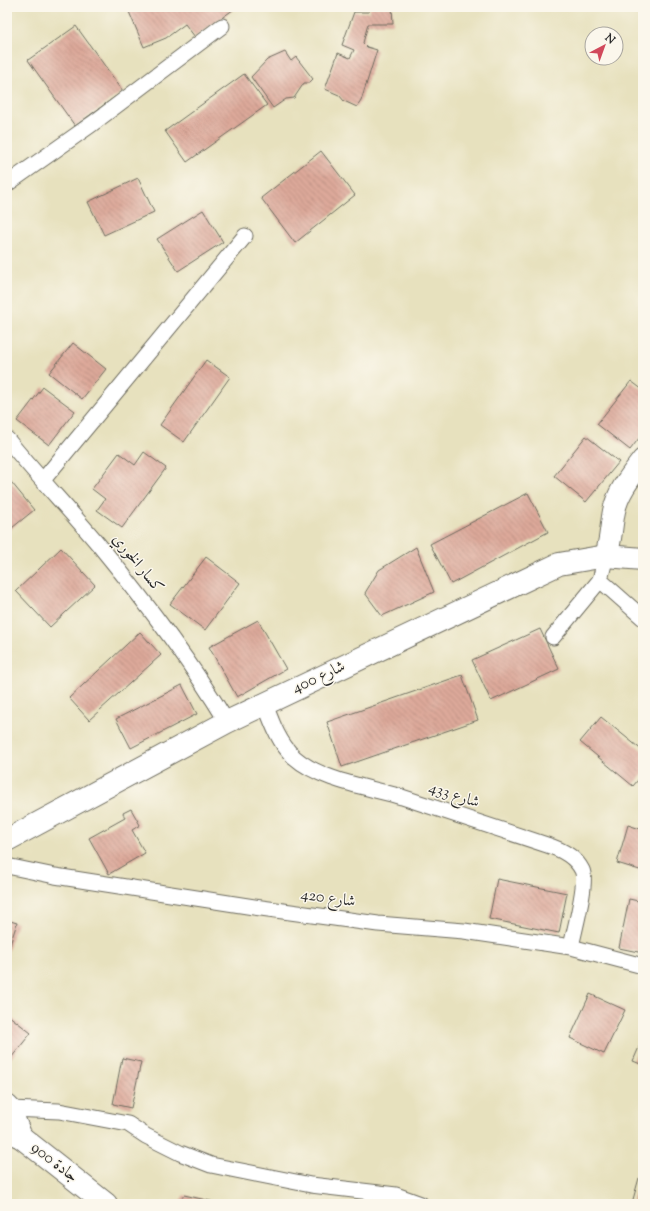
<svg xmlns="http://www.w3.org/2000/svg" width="650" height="1211" font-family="'Sorts Mill Goudy',Amiri,serif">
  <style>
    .building { fill: url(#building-back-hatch) }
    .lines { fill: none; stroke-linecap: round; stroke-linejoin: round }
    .minor-casing { stroke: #6d6b5e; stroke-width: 17 }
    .secondary-casing { stroke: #6d6b5e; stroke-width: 24 }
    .minor { stroke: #fff; stroke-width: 15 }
    .secondary { stroke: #fff; stroke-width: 22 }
    .labels { text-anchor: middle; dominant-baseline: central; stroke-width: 3; stroke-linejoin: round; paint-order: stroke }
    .street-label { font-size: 16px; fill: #2b2b2b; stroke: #fbf7ec }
  </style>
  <defs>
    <pattern id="building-back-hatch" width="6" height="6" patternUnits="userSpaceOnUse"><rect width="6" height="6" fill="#dda99a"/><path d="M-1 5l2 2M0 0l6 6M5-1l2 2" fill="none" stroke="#b38a7e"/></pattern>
  </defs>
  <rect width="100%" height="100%" fill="#fbf7ec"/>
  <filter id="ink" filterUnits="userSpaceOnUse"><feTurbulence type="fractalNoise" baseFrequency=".025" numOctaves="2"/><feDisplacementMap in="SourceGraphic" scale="8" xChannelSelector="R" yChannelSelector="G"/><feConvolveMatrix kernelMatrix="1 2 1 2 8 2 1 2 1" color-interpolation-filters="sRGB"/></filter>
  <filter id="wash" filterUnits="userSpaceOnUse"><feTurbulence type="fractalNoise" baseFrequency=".012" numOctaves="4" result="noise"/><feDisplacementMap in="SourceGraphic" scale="16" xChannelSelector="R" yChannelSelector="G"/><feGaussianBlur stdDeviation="0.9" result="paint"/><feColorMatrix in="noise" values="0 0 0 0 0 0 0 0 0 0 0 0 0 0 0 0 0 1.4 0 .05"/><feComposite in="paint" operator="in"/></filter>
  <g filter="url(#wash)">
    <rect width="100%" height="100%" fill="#e7e1be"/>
    <g id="blocks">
      <!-- building -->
      <g class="building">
        <polygon points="127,7 237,7 195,37 185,24 166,38 144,47"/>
        <polygon points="371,7 392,7 393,24 368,24 363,43 367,47 377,50 361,101 357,107 344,101 339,95 325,89 338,53 350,58 354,50 342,45 354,12 369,12"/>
        <polygon points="76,26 123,91 75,126 28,60"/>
        <polygon points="285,52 291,61 296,57 313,79 309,83 304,83 294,98 286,99 273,108 251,77 267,60"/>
        <polygon points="244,74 267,105 187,162 165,131"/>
        <polygon points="321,151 355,195 295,243 261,198"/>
        <polygon points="138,178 154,212 104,235 88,202"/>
        <polygon points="203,210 223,242 178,271 157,239"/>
        <polygon points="73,343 106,369 82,399 49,373"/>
        <polygon points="206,360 230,377 184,442 160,425"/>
        <polygon points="631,381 643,390 643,433 630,450 597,424"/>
        <polygon points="43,387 75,411 49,445 17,421"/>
        <polygon points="586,436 619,462 586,502 554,476"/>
        <polygon points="144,452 166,468 122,528 97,510 105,499 92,489 119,453 135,465"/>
        <polygon points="7,477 34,510 7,532"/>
        <polygon points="528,493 548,532 451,584 430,544"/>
        <polygon points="416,547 434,592 382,616 365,593 379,570"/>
        <polygon points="61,548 95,585 50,627 16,591"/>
        <polygon points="206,557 240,583 205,630 170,604"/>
        <polygon points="258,620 286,669 237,697 209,647"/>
        <polygon points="540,629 559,669 491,701 472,660"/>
        <polygon points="140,632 161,655 89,720 69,698"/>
        <polygon points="462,675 478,720 342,767 327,722"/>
        <polygon points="182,685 197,714 131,748 116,719"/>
        <polygon points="601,717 643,751 643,774 633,786 580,742"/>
        <polygon points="131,809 140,825 132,830 145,853 109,874 89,838 125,818 123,813"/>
        <polygon points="628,825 643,830 643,871 617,863"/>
        <polygon points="497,879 567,893 559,933 489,919"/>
        <polygon points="629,899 643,902 643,953 619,948"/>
        <polygon points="7,920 17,923 7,954"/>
        <polygon points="590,994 625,1010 604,1054 570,1038"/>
        <polygon points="8,1015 31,1033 7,1063 7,1017"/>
        <polygon points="643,1038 643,1065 633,1061"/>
        <polygon points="122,1058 141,1062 131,1108 113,1104"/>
        <polygon points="639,1178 643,1180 643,1204 632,1203"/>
        <polygon points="184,1195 215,1202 219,1204 178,1204"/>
      </g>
    </g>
  </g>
  <g filter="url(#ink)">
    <use href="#blocks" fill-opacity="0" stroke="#6d6b5e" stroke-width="1"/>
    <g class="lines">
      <defs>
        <g id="minor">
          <polyline points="7,184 92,124 222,26"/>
          <path d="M7,439C36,475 69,509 99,545C145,601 189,659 227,722"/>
          <polyline points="43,480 245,236"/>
          <polyline points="606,556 600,580 643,618"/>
          <polyline points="553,637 600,580"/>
          <path d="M265,704C272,723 279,743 294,757C321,781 368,787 402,797C450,813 498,829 547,845C560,849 575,856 582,870C588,882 574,931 571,947"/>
          <polyline points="7,866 55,876 254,907 378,924 464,931 571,947 643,966"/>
          <polyline points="7,1112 10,1109 59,1111 128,1124 146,1136 180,1153 211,1165 311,1185 396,1195 421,1204"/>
        </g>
        <g id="secondary">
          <path d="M606,556C611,541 611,526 614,511C618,491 632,475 643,460"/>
          <polyline points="7,840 227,722 559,564 606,556 643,559"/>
          <polyline points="7,1106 10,1109 21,1137"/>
          <polyline points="7,1131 21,1137 106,1204"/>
        </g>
      </defs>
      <!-- minor casing -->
      <use href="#minor" class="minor-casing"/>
      <!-- secondary casing -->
      <use href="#secondary" class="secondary-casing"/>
      <!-- minor -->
      <use href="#minor" class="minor"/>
      <!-- secondary -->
      <use href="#secondary" class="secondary"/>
    </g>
  </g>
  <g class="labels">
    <!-- street labels -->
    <g class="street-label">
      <text transform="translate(137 564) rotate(51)">كسار الخوري</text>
      <text transform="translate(319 678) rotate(-25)">شارع 400</text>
      <text transform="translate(454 796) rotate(18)">شارع 433</text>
      <text transform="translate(328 899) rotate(8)">شارع 420</text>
      <text transform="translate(54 1163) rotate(38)">جادة 900</text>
    </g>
  </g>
  <!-- margin -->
  <rect width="650" height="1211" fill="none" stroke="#fbf7ec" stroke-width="24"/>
  <!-- north arrow -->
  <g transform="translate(604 46) rotate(41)"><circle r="19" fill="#fbf7ec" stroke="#a8a59f"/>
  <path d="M0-3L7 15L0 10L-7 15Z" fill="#d1495b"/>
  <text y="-6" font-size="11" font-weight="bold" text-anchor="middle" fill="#2b2b2b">N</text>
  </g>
</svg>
